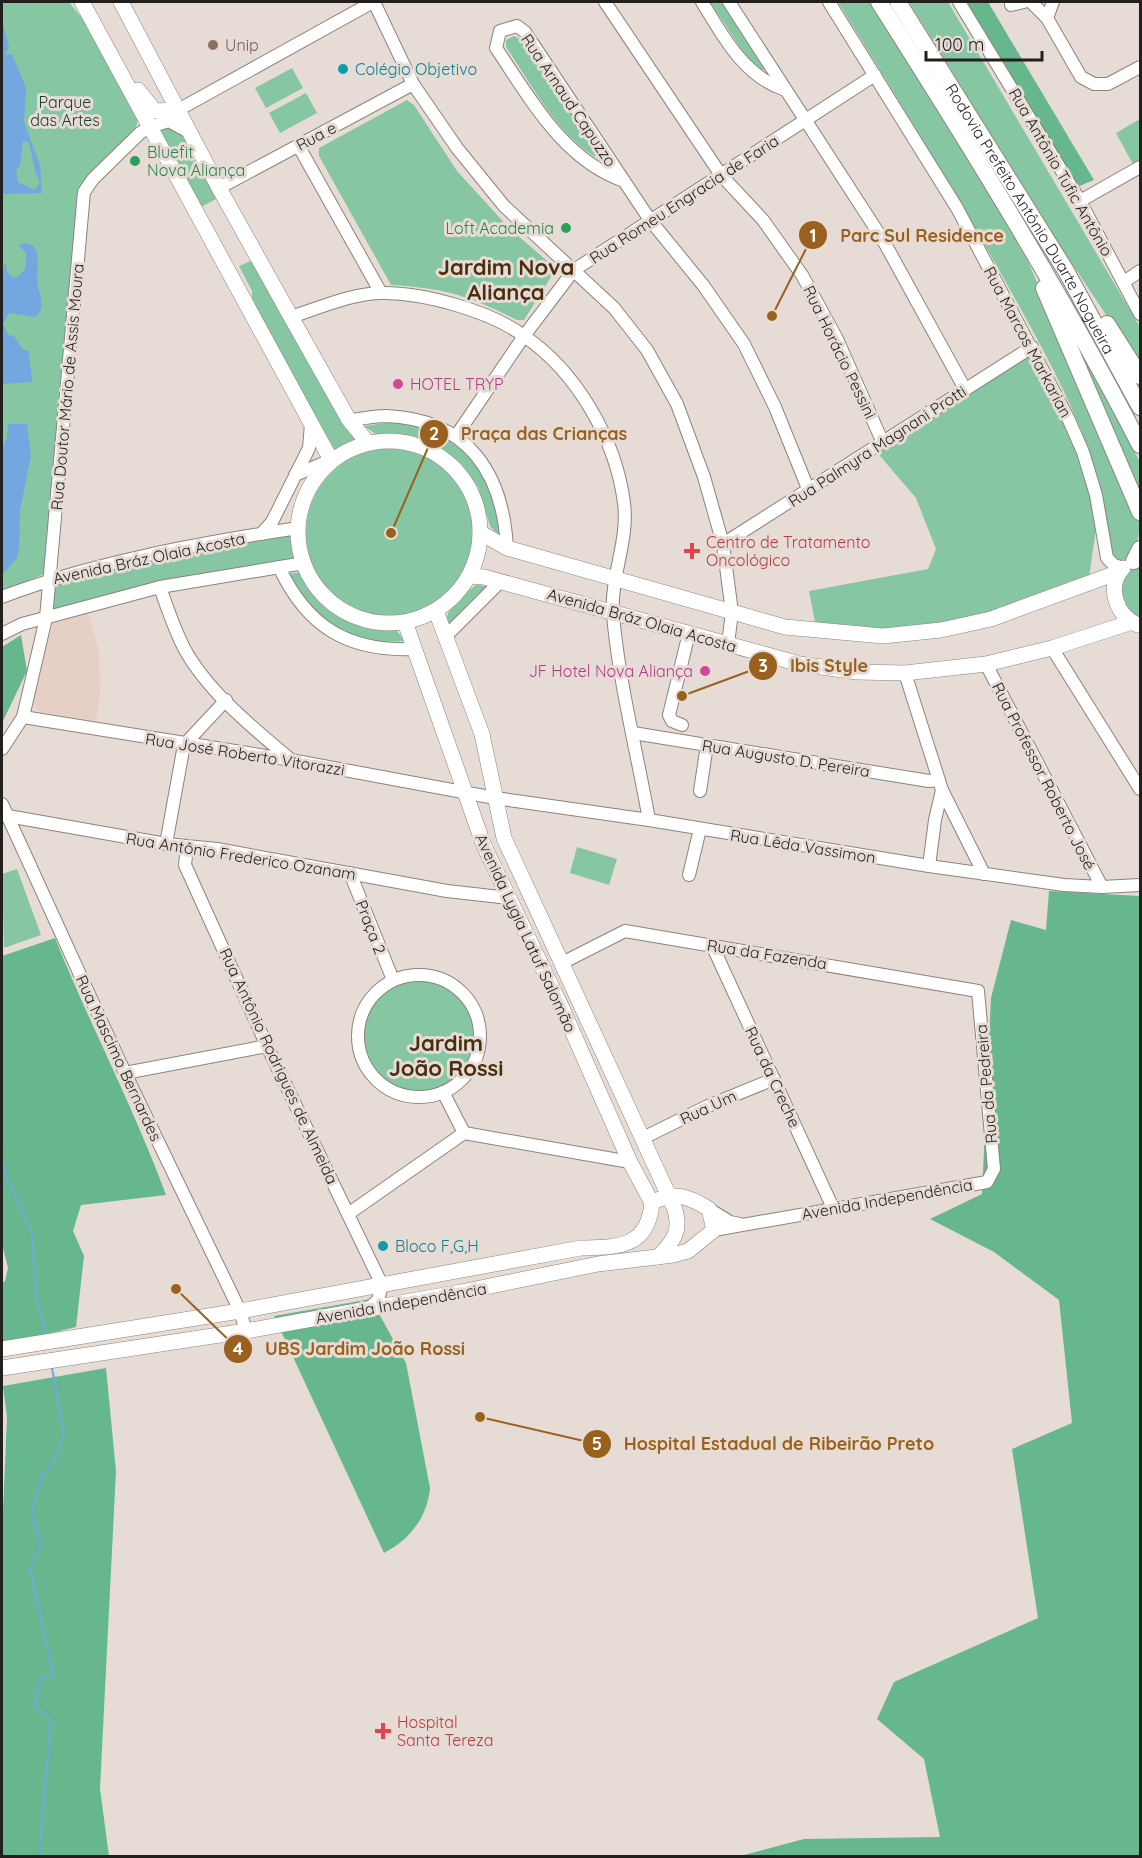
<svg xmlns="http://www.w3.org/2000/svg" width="1142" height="1858" font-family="Quicksand,sans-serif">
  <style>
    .commercial { fill: #e6cfc4 }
    .green { fill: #87c6a3 }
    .forest { fill: #66b78d }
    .water { fill: #72a7e0; fill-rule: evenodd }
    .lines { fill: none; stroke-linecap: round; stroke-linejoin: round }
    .stream { stroke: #72a7e0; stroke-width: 2 }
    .minor-casing { stroke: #8b837c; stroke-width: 14 }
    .major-casing { stroke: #8b837c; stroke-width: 16 }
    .highway-casing { stroke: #8b837c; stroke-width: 18 }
    .minor { stroke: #fff; stroke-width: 12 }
    .major { stroke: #fff; stroke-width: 15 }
    .highway { stroke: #fff; stroke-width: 16 }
    .education-dot { fill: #8d6e63; stroke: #e6dcd5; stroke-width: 2 }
    .culture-dot { fill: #0f9aa8; stroke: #e6dcd5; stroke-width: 2 }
    .leisure-dot { fill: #2e9e5b; stroke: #e6dcd5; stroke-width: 2 }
    .hotel-dot { fill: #d1479c; stroke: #e6dcd5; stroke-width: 2 }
    .health-dot { fill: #e0444e; stroke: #e6dcd5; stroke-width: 2 }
    .labels { text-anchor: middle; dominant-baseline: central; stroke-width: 6; stroke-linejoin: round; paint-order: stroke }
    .education-label { font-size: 16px; fill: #785e54; stroke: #e6dcd5; text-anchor: start }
    .culture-label { font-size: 16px; fill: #0d838f; stroke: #e6dcd5; text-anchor: start }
    .street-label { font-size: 16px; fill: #221f1c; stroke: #e6dcd5 }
    .park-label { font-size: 16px; fill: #1a3e2c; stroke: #e6dcd5 }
    .leisure-label { font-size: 16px; fill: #27864d; stroke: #e6dcd5; text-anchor: start }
    .hotel-label { font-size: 16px; fill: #b23c85; stroke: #e6dcd5; text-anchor: start }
    .health-label { font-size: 16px; fill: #be3a42; stroke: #e6dcd5; text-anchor: start }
    .district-label { font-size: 22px; font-weight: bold; fill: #492e0f; stroke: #e6dcd5 }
    .leader { fill: none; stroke: #9a611e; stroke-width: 2 }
    .callout-dot { fill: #9a611e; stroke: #e6dcd5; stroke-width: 2 }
    .mark-label { font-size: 18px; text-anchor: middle; font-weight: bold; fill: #fff }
    .callout-label { font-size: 18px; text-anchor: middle; font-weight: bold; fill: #9a611e; stroke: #e6dcd5; stroke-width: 6; stroke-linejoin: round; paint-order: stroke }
  </style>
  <rect width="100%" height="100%" fill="#e6dcd5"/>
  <!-- commercial -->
  <polygon class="commercial" points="87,612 99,650 100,694 96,721 38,711 32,703 53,623"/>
  <!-- green -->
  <g class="green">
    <polygon points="2,2 69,2 94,33 138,119 136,128 80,191 77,197 46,573 2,592"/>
    <polygon points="710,2 724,2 764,66 763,71 748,59"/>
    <path d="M838,2H870L947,121L1026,257L1137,510C1142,531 1139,544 1126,562L1112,559C1106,522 1101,484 1088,448C1067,392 1037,338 1008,286C954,189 896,96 838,2Z"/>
    <polygon points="909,2 948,2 1140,327 1140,366 1053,235"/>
    <path d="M514,36L520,39L597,151L595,157C556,132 531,84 506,47V40Z"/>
    <polygon points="292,68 303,88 266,108 255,88"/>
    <polygon points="306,93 317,113 280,133 269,113"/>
    <path d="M407,100L414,105L457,171L509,228L553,266L554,272L524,320H517C470,296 444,288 391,285L319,156V148Z"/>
    <polygon points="1140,119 1140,177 1116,133"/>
    <polygon points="177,121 218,198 201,207 160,130"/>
    <polygon points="253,260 355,440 335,450 252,304 252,291 239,266"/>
    <polygon points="1068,326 1140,462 1140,502"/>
    <polygon points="1032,347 1096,495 1096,529 1088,584 941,630 817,632 809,591 928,569 936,549 916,498 880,456 883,443"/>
    <path d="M394,422C463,433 493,470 501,538L490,526L478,487L461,464L440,448L414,437L377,435L364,426Z"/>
    <circle cx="391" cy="533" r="85"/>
    <polygon points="292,532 295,564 46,618 51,579"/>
    <path d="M1140,564V618L1125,608C1121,587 1118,573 1140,564Z"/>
    <path d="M299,572C323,608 351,631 396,630L405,641C350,645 314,623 289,574Z"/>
    <path d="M476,585L487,586L454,623L448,625C442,609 464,594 476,585Z"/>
    <polygon points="577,847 617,859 609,885 570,873"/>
    <polygon points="17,869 41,935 4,948 2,874"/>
    <circle cx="419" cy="1035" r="56"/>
  </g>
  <!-- forest -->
  <g class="forest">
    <polygon points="964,2 988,2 1094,180 1077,187"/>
    <polygon points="21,635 27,671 2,723 2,647"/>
    <polygon points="1049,891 1140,896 1140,1856 740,1856 804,1839 940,1837 924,1759 877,1719 894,1682 1038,1618 1012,1449 1072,1423 1059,1300 994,1252 930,1219 982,1194 991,998 1011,920 1046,930"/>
    <path d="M55,938C90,1025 134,1108 166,1195L81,1205L73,1231L84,1256L76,1327L2,1345V1283L5,1281L8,1268L2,1244V956Z"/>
    <path d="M371,1299L406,1363L430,1488C427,1518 410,1539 384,1553L274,1316Z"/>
    <polygon points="106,1368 116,1471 100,1789 109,1856 2,1856 2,1536 7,1417 3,1386"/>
  </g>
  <!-- water -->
  <g class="water">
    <path d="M2,20L9,47L5,55L12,54L26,88L24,122L40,165L42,193L2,194ZM23,141L29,142L35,171L40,183L34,190L18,182L16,170L20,166Z"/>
    <path d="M23,243C43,243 37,264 37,277C36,290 49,307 35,317L9,313L3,324L8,335L14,336L22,349L29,351C29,362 32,370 32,382L2,384V267L6,264L7,272L13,278C27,274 26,265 26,252L19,246Z"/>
    <polygon points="8,424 27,424 31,455 20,511 19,547 17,558 2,575 2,448 7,438"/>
  </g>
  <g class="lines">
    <!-- stream -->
    <g class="stream">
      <polyline points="2,1138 4,1172 32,1233 36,1297 45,1330"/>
      <polyline points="39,1856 51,1719 34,1705 42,1678 53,1675 30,1568 41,1544 31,1514 42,1478 55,1458 64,1434 52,1368"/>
    </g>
    <defs>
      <g id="minor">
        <polyline points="374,2 413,84 457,148 504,206 614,308 647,350 677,404 704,477 723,544 732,612 728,644"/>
        <polyline points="605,2 721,175 763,220 802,275 837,339 883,443"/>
        <path d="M702,2C723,36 743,75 783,89"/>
        <polyline points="729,2 883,240 965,389"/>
        <polyline points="829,2 957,208 1068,418 1083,452 1096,495 1107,558 1114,565 1123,568"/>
        <polyline points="959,2 1080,201 1140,314"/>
        <polyline points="1031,2 1047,18 1081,77 1094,84 1108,84 1140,67"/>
        <polyline points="1011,5 1024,2"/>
        <polyline points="1047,18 1053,2"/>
        <polyline points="178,110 373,2"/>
        <polyline points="298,145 381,293"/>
        <path d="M624,181C563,160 530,98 496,48L500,31L517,26L525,32L650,220L703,285L744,344L775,407L809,491"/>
        <polyline points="219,188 413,84"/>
        <polyline points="1080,201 1140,167"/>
        <polyline points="1124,282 1140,271"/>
        <path d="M291,317C319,308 352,293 383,293C425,293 490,311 524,336C577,372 616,440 624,503C629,541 610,577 613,615C619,683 637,752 649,820"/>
        <path d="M349,420C361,419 374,416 386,416C467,419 503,472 507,548"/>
        <polyline points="456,436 524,336 574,270 875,75"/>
        <polyline points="295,475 331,460"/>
        <polyline points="261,534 272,522 309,448 311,424"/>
        <polyline points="723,544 1032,347"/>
        <path d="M279,567C307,627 348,652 415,649"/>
        <path d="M160,587C167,608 174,628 184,648C207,691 253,728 290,759"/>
        <path d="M2,597C94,562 200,543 298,528"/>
        <polyline points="2,634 22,624 160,587 304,563"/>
        <polyline points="446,636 501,581"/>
        <polyline points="1052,648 1140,789"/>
        <polyline points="986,664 1102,887"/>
        <polyline points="905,673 942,790 984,874"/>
        <polyline points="23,717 291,760 495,798 649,820 929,866 1064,885 1102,887 1140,885"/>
        <polyline points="682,725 672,721 669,715 689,633"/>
        <polyline points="633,733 929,781 939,780"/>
        <polyline points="2,749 23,717 46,618 84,192 93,179 140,133 149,127 169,121 189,132"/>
        <polyline points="700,791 707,745"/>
        <polyline points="2,804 125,1073 240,1311 246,1331"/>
        <polyline points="8,816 166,844 217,849 447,891 509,898"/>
        <polyline points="166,844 184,745 226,700"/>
        <polyline points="187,846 185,865 267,1046 382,1285 378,1300 368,1309"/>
        <polyline points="929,866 935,820 942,790"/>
        <polyline points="350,873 393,980"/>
        <polyline points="689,875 700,829"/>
        <polyline points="712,945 833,1208"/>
        <polyline points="562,963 625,931 978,991 994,1169 987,1182 714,1230"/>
        <circle cx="419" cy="1036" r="61"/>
        <polyline points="125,1073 267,1046"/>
        <polyline points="443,1092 464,1133"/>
        <polyline points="643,1138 708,1106 774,1079"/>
        <polyline points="709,1209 730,1222 740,1224"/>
        <polyline points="348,1214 464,1133 630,1162"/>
      </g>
      <g id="major">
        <polyline points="82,2 331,460"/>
        <polyline points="121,2 219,188 291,317 349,420 368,443"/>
        <polyline points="138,90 155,111 178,110"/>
        <circle cx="389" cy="532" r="91"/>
        <polyline points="481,533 507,548 785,627 883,636 941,630 991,619 1119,572"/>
        <path d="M1123,568C1106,586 1116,616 1138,625"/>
        <polyline points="470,576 484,577 800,664 857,672 905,673 986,664 1052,648 1132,622"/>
        <path d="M436,611L482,734L504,838L674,1207C682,1230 674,1241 658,1257"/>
        <polyline points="405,622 484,846 562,1008 630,1162 652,1203"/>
        <path d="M2,1349L240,1311L581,1248C618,1247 648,1248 652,1203"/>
        <path d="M2,1368L246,1331L461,1292L598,1264L673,1255L688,1251L714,1230L709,1209C690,1197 673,1190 652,1203"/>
      </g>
      <g id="highway">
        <path d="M879,2C971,147 1061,292 1140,445"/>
        <path id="s1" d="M898,2L1066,271L1140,407"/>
        <polyline points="1044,288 1140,512"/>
        <polyline points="1107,324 1140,376"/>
        <polyline points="1134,561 1140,549"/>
      </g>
    </defs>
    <!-- minor casing -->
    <use href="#minor" class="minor-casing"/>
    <!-- major casing -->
    <use href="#major" class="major-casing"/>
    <!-- highway casing -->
    <use href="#highway" class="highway-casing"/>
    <!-- minor -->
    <use href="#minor" class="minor"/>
    <!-- major -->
    <use href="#major" class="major"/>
    <!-- highway -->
    <use href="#highway" class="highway"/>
  </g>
  <!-- markers -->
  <circle class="education-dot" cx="213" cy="45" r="6"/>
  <g class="culture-dot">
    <circle cx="343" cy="69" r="6"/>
    <circle cx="383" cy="1246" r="6"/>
  </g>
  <g class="leisure-dot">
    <circle cx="135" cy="161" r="6"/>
    <circle cx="566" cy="228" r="6"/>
  </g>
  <g class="hotel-dot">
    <circle cx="398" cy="384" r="6"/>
    <circle cx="705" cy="671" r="6"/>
  </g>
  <g class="health-dot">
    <path d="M689 542h6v6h6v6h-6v6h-6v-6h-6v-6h6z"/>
    <path d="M380 1722h6v6h6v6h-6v6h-6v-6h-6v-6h6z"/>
  </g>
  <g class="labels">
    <!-- education labels -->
    <g class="education-label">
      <text x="225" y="45">Unip</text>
    </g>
    <!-- culture labels -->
    <g class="culture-label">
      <text x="355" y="69">Colégio Objetivo</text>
      <text x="395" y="1246">Bloco F,G,H</text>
    </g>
    <!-- street labels -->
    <g class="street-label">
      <text transform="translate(569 100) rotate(56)">Rua Arnaud Capuzzo</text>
      <text transform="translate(316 136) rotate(-28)">Rua e</text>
      <text transform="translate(1061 172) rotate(60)">Rua Antônio Tufic Antônio</text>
      <text transform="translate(684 199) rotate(-33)">Rua Romeu Engracia de Faria</text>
      <text stroke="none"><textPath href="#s1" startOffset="254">Rodovia Prefeito Antônio Duarte Nogueira</textPath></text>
      <text transform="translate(1028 342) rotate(62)">Rua Marcos Markarian</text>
      <text transform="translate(840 352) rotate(64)">Rua Horácio Pessini</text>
      <text transform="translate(67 387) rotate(-85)">Rua Doutor Mário de Assis Moura</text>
      <text transform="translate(877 446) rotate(-33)">Rua Palmyra Magnani Protti</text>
      <text transform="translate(149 558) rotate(-12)">Avenida Bráz Olaia Acosta</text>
      <text transform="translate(642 620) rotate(16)">Avenida Bráz Olaia Acosta</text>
      <text transform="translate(245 754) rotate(9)">Rua José Roberto Vitorazzi</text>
      <text transform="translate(786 758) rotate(9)">Rua Augusto D. Pereira</text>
      <text transform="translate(1044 776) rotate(63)">Rua Professor Roberto José</text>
      <text transform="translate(803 846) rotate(9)">Rua Lêda Vassimon</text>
      <text transform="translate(241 856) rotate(9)">Rua Antônio Frederico Ozanam</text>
      <text transform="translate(371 927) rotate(69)">Praça 2</text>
      <text transform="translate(526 933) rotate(65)">Avenida Lygia Latuf Salomão</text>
      <text transform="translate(767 954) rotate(9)">Rua da Fazenda</text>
      <text transform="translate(119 1058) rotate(65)">Rua Mascimo Bernardes</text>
      <text transform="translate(279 1066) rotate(65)">Rua Antônio Rodrigues de Almeida</text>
      <text transform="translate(773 1077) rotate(65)">Rua da Creche</text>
      <text transform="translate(986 1084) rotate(-95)">Rua da Pedreira</text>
      <text transform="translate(708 1107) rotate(-25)">Rua Um</text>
      <text transform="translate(887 1199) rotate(-10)">Avenida Independência</text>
      <text transform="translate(401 1303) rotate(-10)">Avenida Independência</text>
    </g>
    <!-- park labels -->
    <g class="park-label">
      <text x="65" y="102">Parque<tspan x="65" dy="18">das Artes</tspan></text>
    </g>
    <!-- leisure labels -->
    <g class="leisure-label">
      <text x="147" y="152">Bluefit<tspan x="147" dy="18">Nova Aliança</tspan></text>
      <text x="554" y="228" text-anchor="end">Loft Academia</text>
    </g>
    <!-- hotel labels -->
    <g class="hotel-label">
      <text x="410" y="384">HOTEL TRYP</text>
      <text x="693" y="671" text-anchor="end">JF Hotel Nova Aliança</text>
    </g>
    <!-- health labels -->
    <g class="health-label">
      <text x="706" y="542">Centro de Tratamento<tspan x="706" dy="18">Oncológico</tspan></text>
      <text x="397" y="1722">Hospital<tspan x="397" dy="18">Santa Tereza</tspan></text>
    </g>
    <!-- district labels -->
    <g class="district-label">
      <text x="506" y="267">Jardim Nova<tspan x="506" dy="25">Aliança</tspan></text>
      <text x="446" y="1043">Jardim<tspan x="446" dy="25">João Rossi</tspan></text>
    </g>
  </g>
  <!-- callouts -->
  <path class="leader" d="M772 316L813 235M391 533L434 434M682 696L763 666M176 1289L238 1349M480 1417L597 1444"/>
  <g class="callout-dot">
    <circle cx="772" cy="316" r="6"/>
    <circle cx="391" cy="533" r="6"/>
    <circle cx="682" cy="696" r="6"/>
    <circle cx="176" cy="1289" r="6"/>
    <circle cx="480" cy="1417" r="6"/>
    <circle cx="813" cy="235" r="15"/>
    <circle cx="434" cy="434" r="15"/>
    <circle cx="763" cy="666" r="15"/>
    <circle cx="238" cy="1349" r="15"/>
    <circle cx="597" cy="1444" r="15"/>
  </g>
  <g class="mark-label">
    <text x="813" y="242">1</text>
    <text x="434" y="440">2</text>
    <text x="763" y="672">3</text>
    <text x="238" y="1355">4</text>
    <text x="597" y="1450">5</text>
  </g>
  <g class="callout-label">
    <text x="922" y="242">Parc Sul Residence</text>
    <text x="544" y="440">Praça das Crianças</text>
    <text x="829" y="672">Ibis Style</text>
    <text x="365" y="1355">UBS Jardim João Rossi</text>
    <text x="779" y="1450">Hospital Estadual de Ribeirão Preto</text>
  </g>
  <!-- border -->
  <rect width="1142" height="1858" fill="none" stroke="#221f1c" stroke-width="6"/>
  <!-- scale -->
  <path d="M926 51v9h116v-9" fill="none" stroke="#221f1c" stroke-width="3"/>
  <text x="935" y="51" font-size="18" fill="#221f1c" stroke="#e6dcd5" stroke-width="4.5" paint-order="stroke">100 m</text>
</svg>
